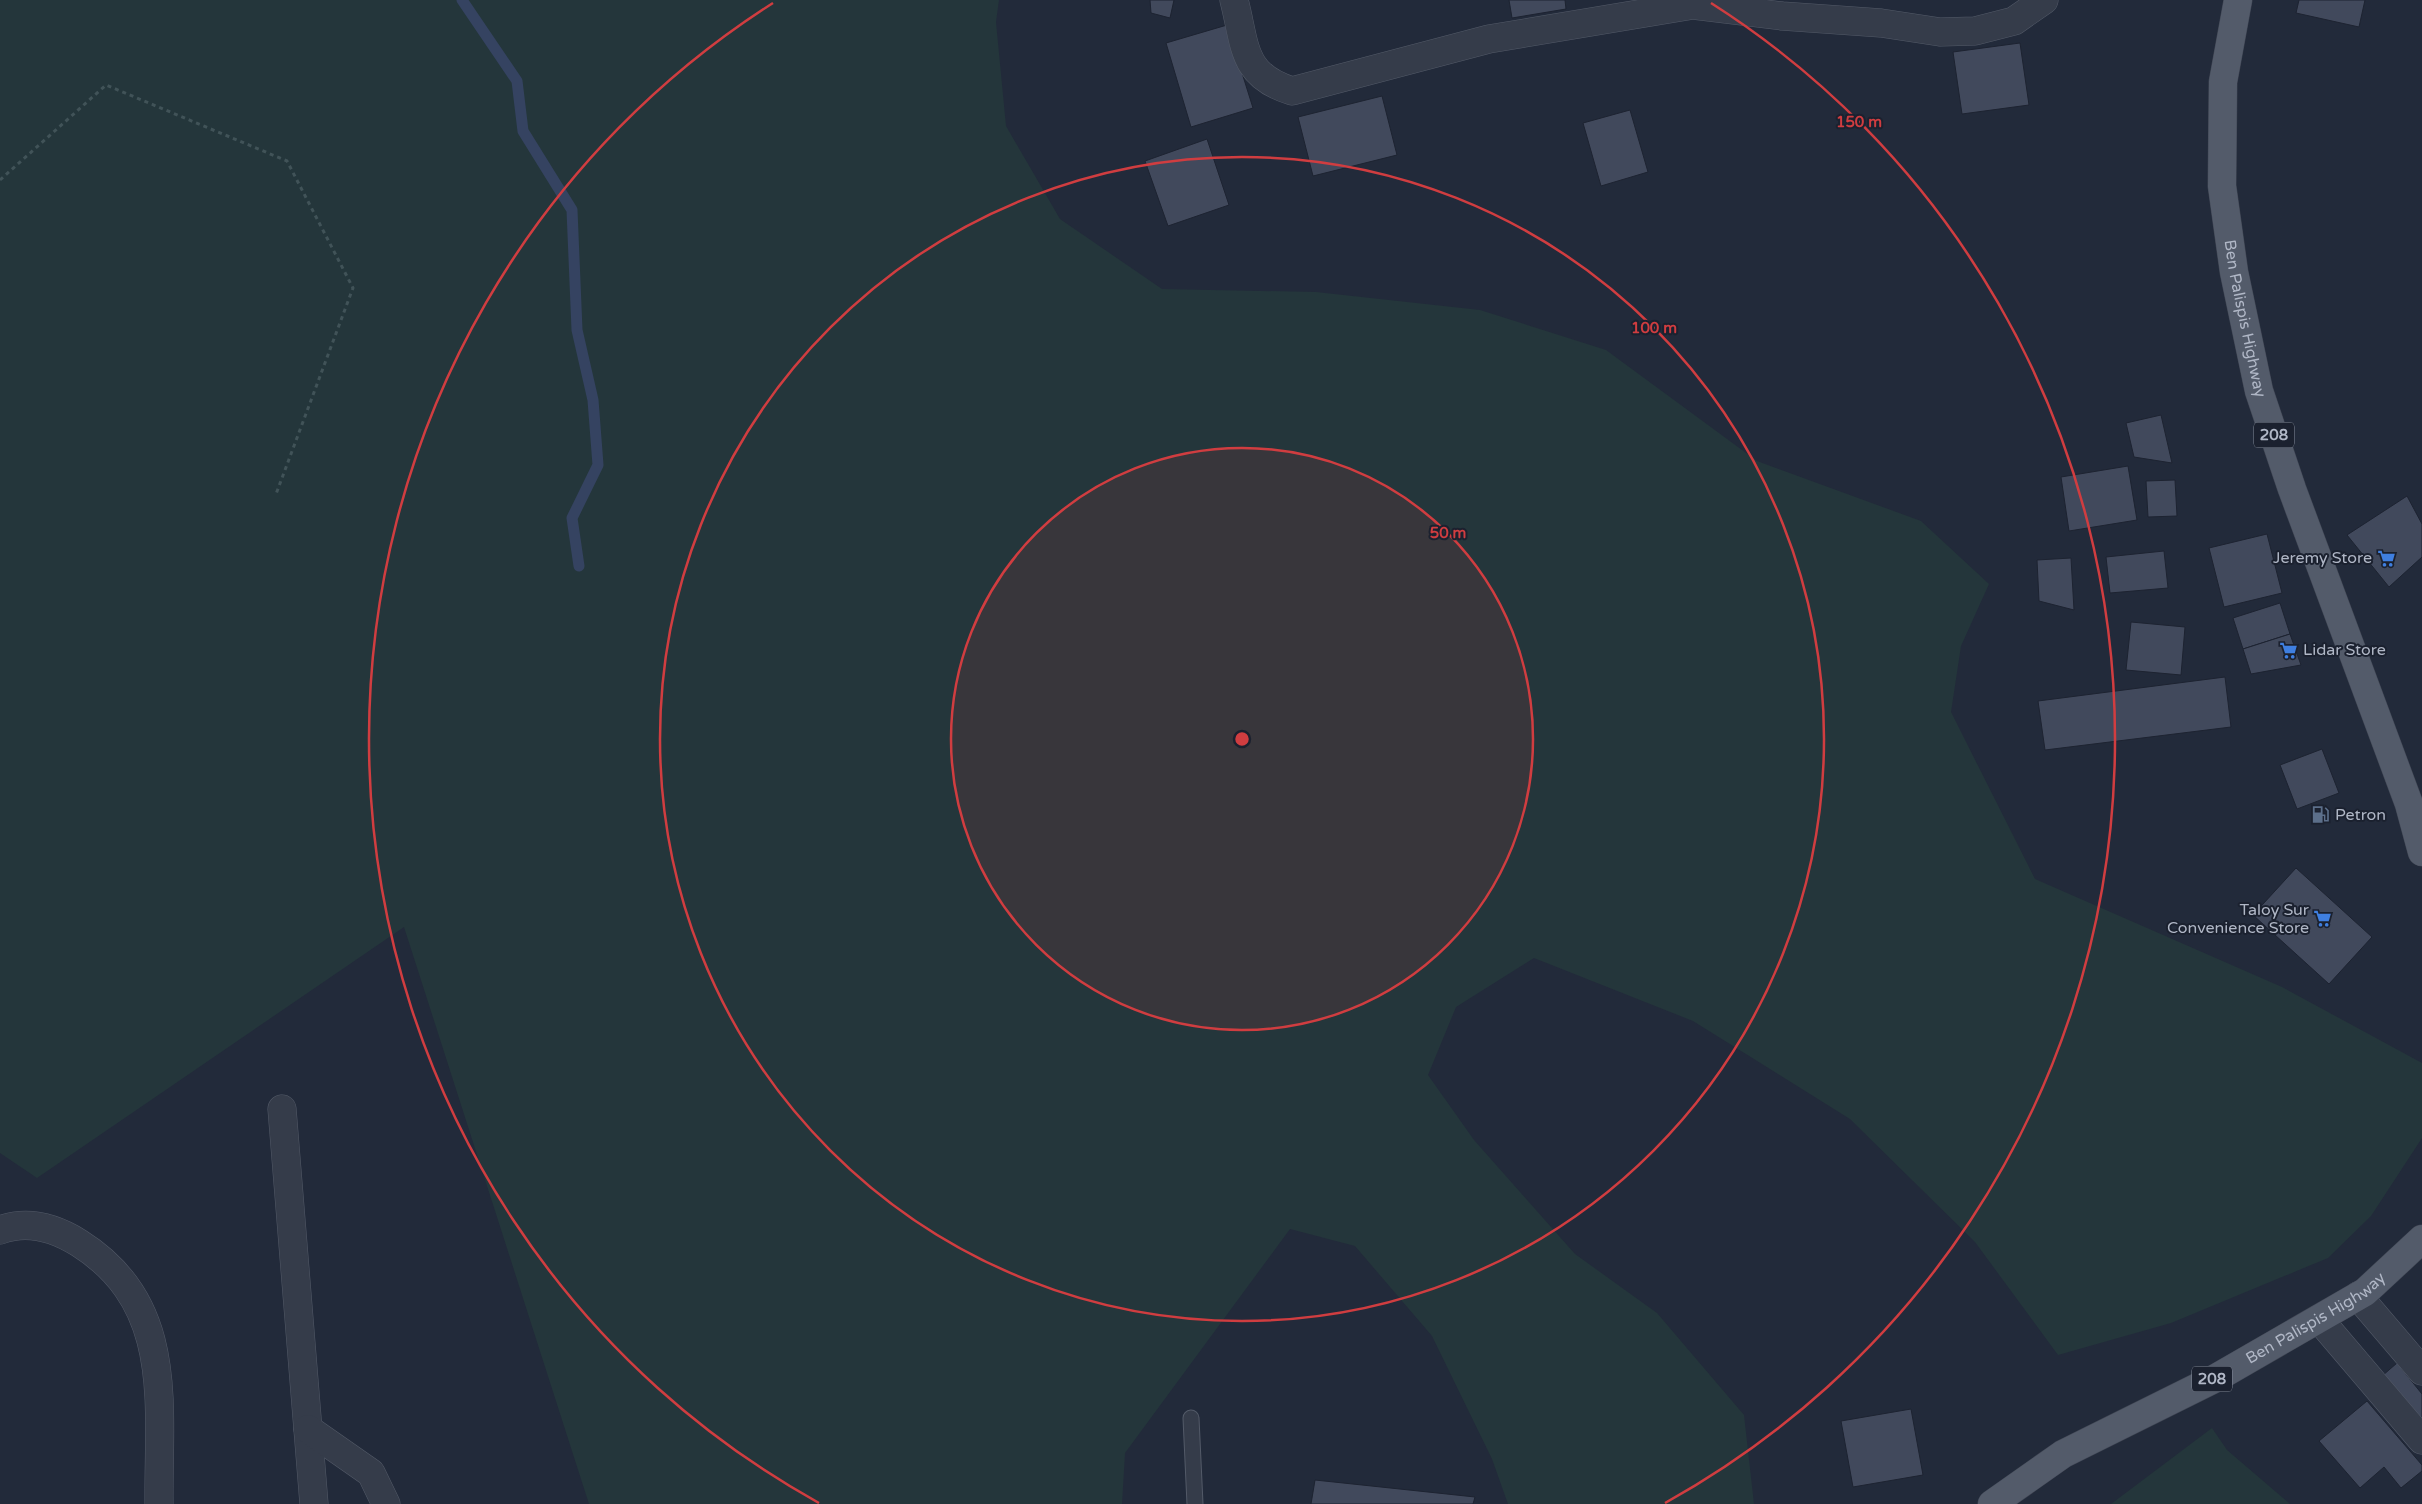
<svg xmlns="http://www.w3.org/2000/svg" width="2422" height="1504" font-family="'Varela Round',sans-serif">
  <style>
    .green { fill: #24363b }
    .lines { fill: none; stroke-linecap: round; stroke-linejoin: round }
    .stream { stroke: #354361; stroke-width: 11 }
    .building { fill: #41495c; stroke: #1d2331 }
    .lane-casing { stroke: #535a68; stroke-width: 17 }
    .street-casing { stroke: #535a68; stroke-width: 29 }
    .primary-casing { stroke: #3f4553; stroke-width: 29 }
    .path { stroke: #415358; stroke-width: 3; stroke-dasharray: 4 4; stroke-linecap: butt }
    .lane { stroke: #353c4a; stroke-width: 15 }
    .street { stroke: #353c4a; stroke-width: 28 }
    .primary { stroke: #535b6a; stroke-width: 28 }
    .ring { fill: none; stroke: #d03d40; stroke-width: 2.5 }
    .labels { text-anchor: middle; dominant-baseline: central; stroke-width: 4; stroke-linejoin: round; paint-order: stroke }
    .shield { fill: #1b212f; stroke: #838a99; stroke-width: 1 }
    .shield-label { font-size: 15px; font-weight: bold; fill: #b0b7c6 }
    .street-label { font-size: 16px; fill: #b0b7c6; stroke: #1b212f }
    .poi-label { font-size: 16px; fill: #b0b7c6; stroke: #1b212f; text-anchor: end }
    .centre { fill: #d03d40; stroke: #1b212f; stroke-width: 2.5 }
    .ring-label { font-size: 15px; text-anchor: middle; font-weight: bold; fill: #d03d40; stroke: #1b212f; stroke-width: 4; stroke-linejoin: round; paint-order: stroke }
  </style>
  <rect width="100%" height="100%" fill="#222a3a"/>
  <!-- green -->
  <g class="green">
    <polygon points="0,0 999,0 996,22 1006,126 1060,219 1162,289 1316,292 1480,310 1606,350 1757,461 1921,521 1989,584 1961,646 1951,712 2035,879 2282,987 2422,1063 2422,1138 2371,1216 2328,1258 2171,1323 2058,1355 1975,1242 1850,1119 1693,1021 1534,958 1456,1007 1428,1075 1474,1140 1575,1254 1657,1313 1744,1415 1754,1504 1508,1504 1492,1459 1432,1336 1355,1246 1290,1229 1125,1453 1122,1504 589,1504 404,927 37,1178 0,1153"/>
    <polygon points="2212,1428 2227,1450 2290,1504 2111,1504"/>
  </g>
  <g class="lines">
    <!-- stream -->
    <polyline class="stream" points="462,0 517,81 523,131 572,210 577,330 593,400 598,465 572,518 579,566"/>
  </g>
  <!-- building -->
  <g class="building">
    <polygon points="1150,0 1174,0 1170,18 1151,13"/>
    <polygon points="1509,0 1565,0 1566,9 1512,18"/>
    <polygon points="2299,0 2365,0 2359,27 2296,13"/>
    <polygon points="1227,25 1253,108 1191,127 1166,43"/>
    <polygon points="2020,43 2029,105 1962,114 1953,52"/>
    <polygon points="1382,96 1397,155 1313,176 1298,117"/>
    <polygon points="1630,110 1648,172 1601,186 1583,123"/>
    <polygon points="1207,139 1229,205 1168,226 1145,161"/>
    <polygon points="2161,415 2172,463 2134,457 2126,423"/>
    <polygon points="2128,466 2137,520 2069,531 2061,477"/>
    <polygon points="2175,480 2177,516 2148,517 2146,481"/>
    <polygon points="2407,496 2422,524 2422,557 2389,587 2347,535"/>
    <polygon points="2267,534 2282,593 2224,607 2209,548"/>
    <polygon points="2164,551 2168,588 2110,593 2106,557"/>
    <polygon points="2071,558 2074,610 2039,601 2037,560"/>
    <polygon points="2280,603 2290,634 2243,649 2233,618"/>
    <polygon points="2131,622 2185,627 2181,675 2126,670"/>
    <polygon points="2290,634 2301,665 2251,674 2243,649"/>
    <polygon points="2225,677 2231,727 2045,750 2038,701"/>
    <polygon points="2322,749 2339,793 2297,809 2280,765"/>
    <polygon points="2296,868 2372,937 2329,984 2253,915"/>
    <polygon points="2397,1363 2422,1394 2422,1425 2382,1376"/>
    <polygon points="2367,1401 2422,1465 2422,1471 2401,1488 2384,1467 2360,1488 2319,1441"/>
    <polygon points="1911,1409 1923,1475 1853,1487 1841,1421"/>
    <polygon points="1315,1480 1475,1497 1473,1504 1311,1504"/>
  </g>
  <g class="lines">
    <defs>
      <polyline id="lane" points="1191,1418 1195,1504"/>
      <g id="street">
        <path d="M1234,0C1246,46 1241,75 1292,91L1489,39L1693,5L1782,16L1881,23L1940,32L1975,31L2014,21L2044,0"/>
        <polyline points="282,1109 314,1504"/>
        <path d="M0,1230C27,1220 55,1228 79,1243C176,1304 158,1405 159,1504"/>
        <polyline points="2358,1296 2422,1371"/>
        <polyline points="2319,1319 2422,1440"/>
        <polyline points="308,1429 371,1473 386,1504"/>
      </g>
      <g id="primary">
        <path id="s1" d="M2238,0L2223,82L2222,186L2234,272L2259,391L2292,489L2409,804L2422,852"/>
        <path id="s2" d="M1992,1504L2063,1454L2216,1378L2365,1292L2422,1239"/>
      </g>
    </defs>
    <!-- lane casing -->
    <use href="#lane" class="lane-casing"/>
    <!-- street casing -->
    <use href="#street" class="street-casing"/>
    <!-- primary casing -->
    <use href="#primary" class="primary-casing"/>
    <!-- path -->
    <polyline class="path" points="0,180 106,85 287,161 353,288 276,494"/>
    <!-- lane -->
    <use href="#lane" class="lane"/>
    <!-- street -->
    <use href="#street" class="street"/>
    <!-- primary -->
    <use href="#primary" class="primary"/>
  </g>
  <!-- distance rings -->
  <circle cx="1242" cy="739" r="291" fill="#d03d40" fill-opacity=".12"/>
  <g class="ring">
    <circle cx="1242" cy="739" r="291"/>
    <circle cx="1242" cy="739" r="582"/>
    <path d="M819 1503A873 873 0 0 1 773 3M1711 3A873 873 0 0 1 1665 1503"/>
  </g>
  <!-- icons -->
  <defs>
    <symbol id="supermarket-bare" viewBox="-9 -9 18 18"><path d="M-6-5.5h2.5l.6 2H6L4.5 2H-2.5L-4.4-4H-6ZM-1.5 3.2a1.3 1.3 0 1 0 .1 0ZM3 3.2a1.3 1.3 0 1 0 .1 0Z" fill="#3f7fe0" stroke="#1b212f" stroke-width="2.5" paint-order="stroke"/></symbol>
    <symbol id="fuel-bare" viewBox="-9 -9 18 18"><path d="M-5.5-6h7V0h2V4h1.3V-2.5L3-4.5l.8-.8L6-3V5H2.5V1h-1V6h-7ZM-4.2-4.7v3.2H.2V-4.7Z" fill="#5c6f8a" stroke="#1b212f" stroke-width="2.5" paint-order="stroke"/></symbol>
  </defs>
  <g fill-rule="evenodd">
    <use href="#supermarket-bare" x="2374" y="546" width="25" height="25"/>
    <use href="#supermarket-bare" x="2276" y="638" width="25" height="25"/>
    <use href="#fuel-bare" x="2308" y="802" width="25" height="25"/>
    <use href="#supermarket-bare" x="2310" y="906" width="25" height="25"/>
  </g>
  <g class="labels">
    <!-- shield labels -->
    <g class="shield">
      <rect x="2254" y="422.5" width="40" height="25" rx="4"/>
      <rect x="2192" y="1366.5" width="40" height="25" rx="4"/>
    </g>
    <g class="shield-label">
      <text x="2274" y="435">208</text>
      <text x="2212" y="1379">208</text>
    </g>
    <!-- street labels -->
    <g class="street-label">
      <text stroke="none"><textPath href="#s1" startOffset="322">Ben Palispis Highway</textPath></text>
      <text stroke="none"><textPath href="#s2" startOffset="374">Ben Palispis Highway</textPath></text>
    </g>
    <!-- poi labels -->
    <g class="poi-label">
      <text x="2372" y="558">Jeremy Store</text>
      <text x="2303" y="650" text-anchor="start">Lidar Store</text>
      <text x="2335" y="815" text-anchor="start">Petron</text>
      <text x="2309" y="910">Taloy Sur<tspan x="2309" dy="18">Convenience Store</tspan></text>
    </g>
  </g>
  <circle cx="1242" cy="739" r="8" class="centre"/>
  <g class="ring-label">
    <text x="1859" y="127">150 m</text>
    <text x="1654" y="333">100 m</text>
    <text x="1448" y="538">50 m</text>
  </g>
</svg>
